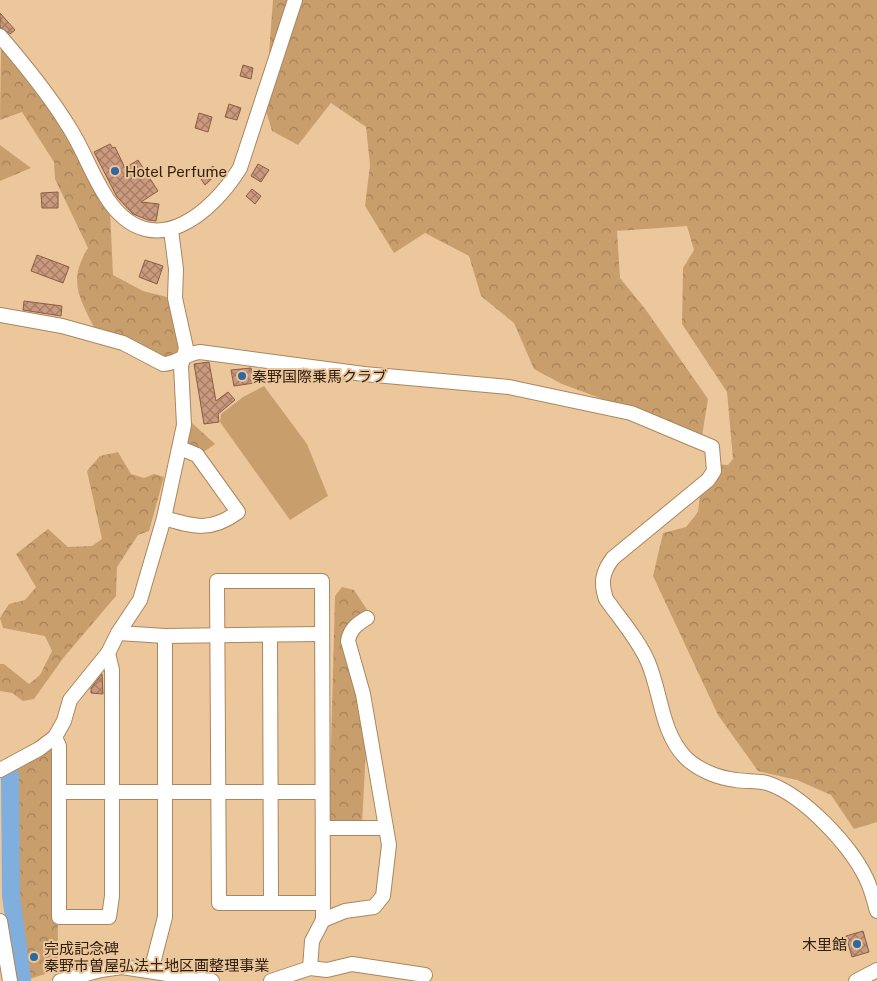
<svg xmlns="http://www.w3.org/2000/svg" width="877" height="981" font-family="'Public Sans','Noto Sans JP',sans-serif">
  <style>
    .forest { fill: url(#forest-crowns) }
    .pitch { fill: #c99e6d }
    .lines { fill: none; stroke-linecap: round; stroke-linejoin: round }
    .river { stroke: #80aedd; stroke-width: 18 }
    .building { fill: url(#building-cross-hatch); stroke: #8b5d44 }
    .minor-casing { stroke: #aa865e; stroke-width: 16 }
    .minor { stroke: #fff; stroke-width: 14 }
    .poi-dot { fill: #2d69a0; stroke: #edc79c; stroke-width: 2 }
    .labels { text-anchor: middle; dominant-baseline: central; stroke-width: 4; stroke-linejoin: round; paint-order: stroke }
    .poi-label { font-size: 15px; fill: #2d1e0e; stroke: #edc79c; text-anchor: start }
  </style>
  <defs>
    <pattern id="forest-crowns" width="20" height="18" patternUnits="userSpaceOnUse" patternTransform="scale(1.25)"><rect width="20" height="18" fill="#c99e6d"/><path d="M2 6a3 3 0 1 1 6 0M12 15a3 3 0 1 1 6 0" fill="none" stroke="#a48058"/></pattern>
    <pattern id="building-cross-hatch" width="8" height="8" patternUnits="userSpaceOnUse" patternTransform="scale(1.25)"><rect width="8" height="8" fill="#ca997e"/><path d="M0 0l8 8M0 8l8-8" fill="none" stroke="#a47c66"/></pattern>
  </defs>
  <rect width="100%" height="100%" fill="#edc79c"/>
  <!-- forest -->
  <g class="forest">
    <polygon points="273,0 877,0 877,822 854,829 831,795 797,780 758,771 718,715 653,576 663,533 686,527 698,512 701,485 714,464 728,465 733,459 727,392 682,324 683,268 694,250 687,226 617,231 620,278 646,310 708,399 702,436 562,384 534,369 514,323 481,296 469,256 425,233 394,253 365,206 370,165 366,127 331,103 298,145 272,131 265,107"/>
    <path d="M1,49L52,109L110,210L113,275L143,291L171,298L180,352L165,359L96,331C80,299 67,282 88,248L55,179L54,162L22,112L0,120Z"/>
    <polygon points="0,145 31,168 0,181"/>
    <polygon points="191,422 215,444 201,454 188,443"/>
    <polygon points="118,452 131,474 144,478 154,474 164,477 149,531 138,535 117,567 116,596 64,657 34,699 23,701 12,693 0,691 0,664 4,664 29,684 40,675 52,651 45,636 3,628 0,618 9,604 25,600 36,587 16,554 48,529 68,547 92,546 102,539 87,471 100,456"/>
    <polygon points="342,587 354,590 370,614 348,631 367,730 362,824 329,821 335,596"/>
    <path d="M57,745L58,970L26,980C11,910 14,839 15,768Z"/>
  </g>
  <!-- pitch -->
  <polygon class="pitch" points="264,386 307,444 328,496 290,520 220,422 221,414 243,397"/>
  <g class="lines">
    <!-- river -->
    <polyline class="river" points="10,774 11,895 22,980"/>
  </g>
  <!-- building -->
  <g class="building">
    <polygon points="0,13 15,30 10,34 0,27"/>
    <polygon points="243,65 253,68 251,79 240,76"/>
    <polygon points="229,104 241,108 237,120 225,117"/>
    <polygon points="199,113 212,117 208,132 195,128"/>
    <polygon points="110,144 113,148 115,147 125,168 138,160 158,191 141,202 159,204 156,221 148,220 133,214 117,197 94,152"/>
    <polygon points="258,164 269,170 261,182 251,176"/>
    <polygon points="213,166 218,173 205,185 199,176"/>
    <polygon points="252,189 261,196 255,204 246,196"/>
    <polygon points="58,192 58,208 42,208 41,193"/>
    <polygon points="37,255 69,267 63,283 31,271"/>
    <polygon points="145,260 163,266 157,284 139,277"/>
    <polygon points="24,301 62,306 61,316 23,310"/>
    <polygon points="209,362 216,401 228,392 235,400 218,414 219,422 204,424 194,364"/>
    <polygon points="251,368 254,383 234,386 231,370"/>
    <polygon points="102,674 103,694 91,693 91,688"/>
    <polygon points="863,931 869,952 852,957 846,936"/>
  </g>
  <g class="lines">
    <defs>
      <g id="minor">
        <path d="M0,36C24,64 48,93 67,124C84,149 93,180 111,204C155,262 212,213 240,168L295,0"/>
        <path d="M0,315L62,326L123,343L163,364C177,364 186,353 200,352L364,374L509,387L631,413L712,447L714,471L708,480L613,558C603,571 600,582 606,599C620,619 638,639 648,662C661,692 661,732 685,757C698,770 718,778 736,780C747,782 759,780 770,784C805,797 850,845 866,878C871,888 874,900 877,911"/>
        <path d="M164,518C194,527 211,532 238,512L197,455L180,448"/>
        <polyline points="118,633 165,636 322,634"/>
        <polyline points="270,635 271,903"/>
        <polyline points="55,737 59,746 59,917 109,917 112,896 112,670 108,653"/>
        <polyline points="0,770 39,749 55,737 64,721 70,700 108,653 118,633 140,600 164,518 184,425 181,366 186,348 175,298 176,269 171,230"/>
        <polyline points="60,792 322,792"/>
        <polyline points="323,828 386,828"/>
        <polyline points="322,903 219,903 217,581 322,581 323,920"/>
        <polyline points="0,921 10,981"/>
        <path d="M310,968L312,941L323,920L345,911L374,907L383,896L389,845L363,694L348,641C350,629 357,624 367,618"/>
        <polyline points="151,971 165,917 165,636"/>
        <polyline points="60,981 101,970 122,967 212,981"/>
        <polyline points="271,981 310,968 327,970 352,964 425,975"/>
        <polyline points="856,981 877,970"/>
      </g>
    </defs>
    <!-- minor casing -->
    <use href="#minor" class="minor-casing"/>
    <!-- minor -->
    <use href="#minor" class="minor"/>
  </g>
  <!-- markers -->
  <g class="poi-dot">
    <circle cx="115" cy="171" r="5"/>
    <circle cx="242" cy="376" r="5"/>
    <circle cx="857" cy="944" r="5"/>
    <circle cx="34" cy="957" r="5"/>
  </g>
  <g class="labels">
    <!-- poi labels -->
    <g class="poi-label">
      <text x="125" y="171">Hotel Perfume</text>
      <text x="252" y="376">秦野国際乗馬クラブ</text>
      <text x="847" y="944" text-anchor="end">木里館</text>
      <text x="44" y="948">完成記念碑<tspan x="44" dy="17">秦野市曽屋弘法土地区画整理事業</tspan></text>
    </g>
  </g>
</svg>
